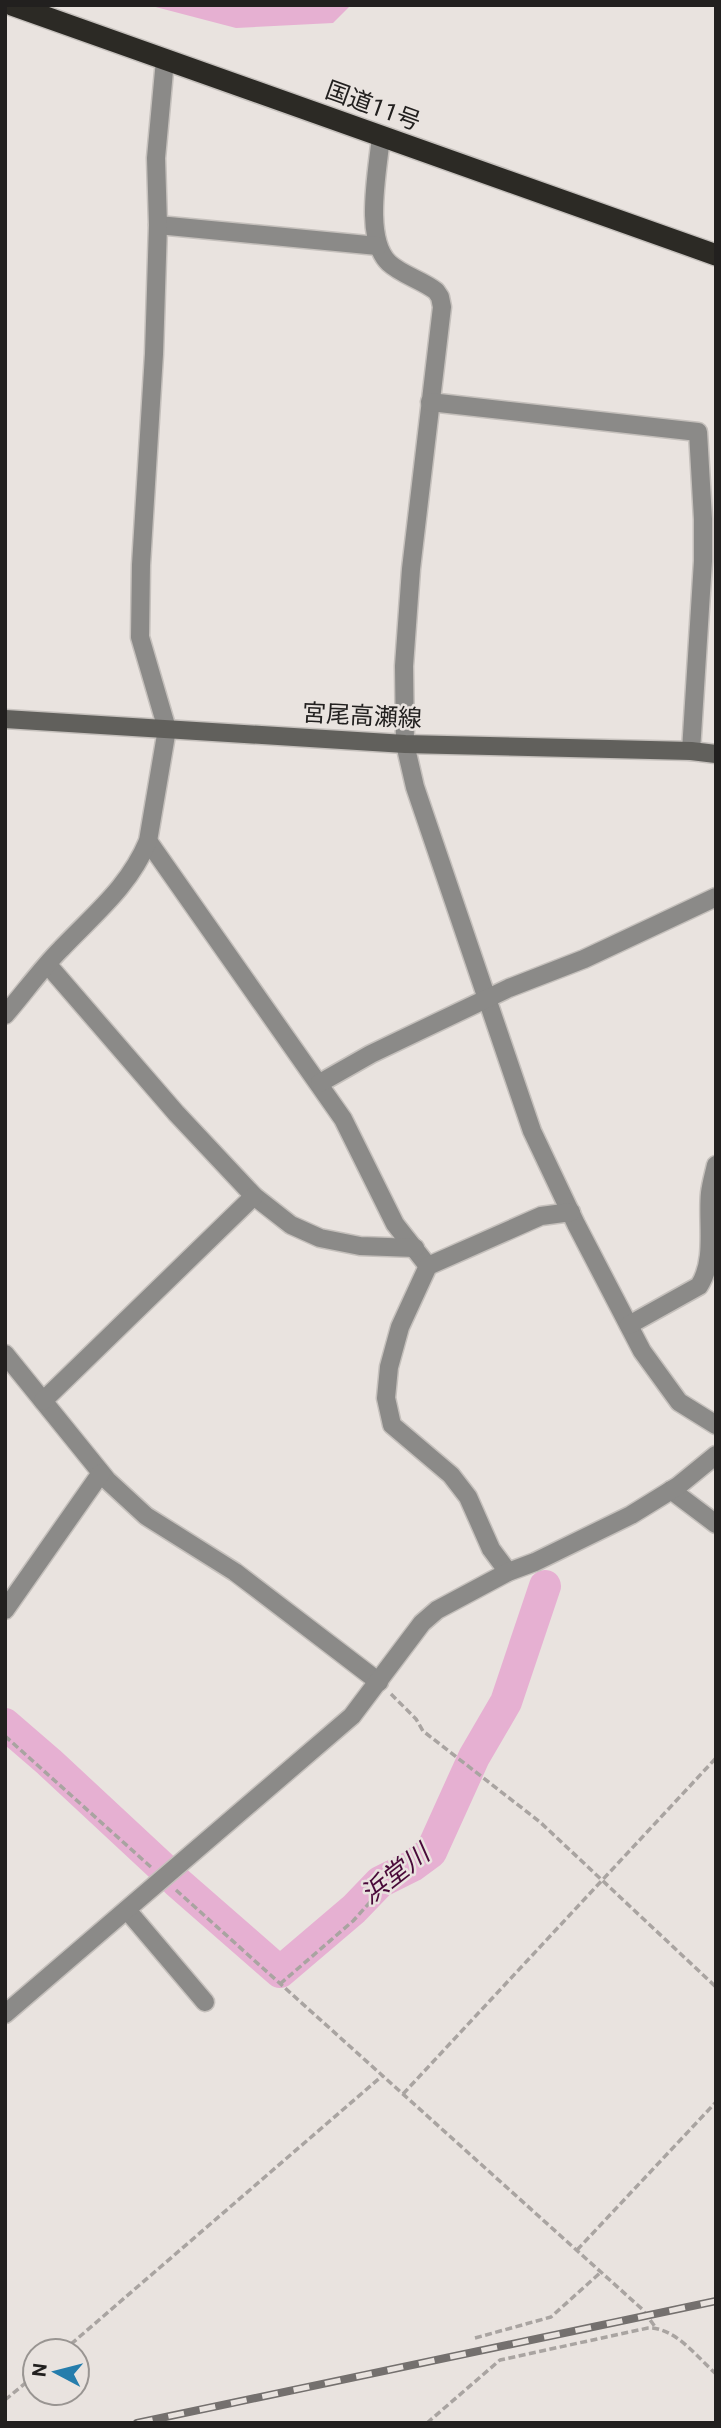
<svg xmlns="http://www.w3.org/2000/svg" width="721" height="2428" font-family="Roboto,'Noto Sans JP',sans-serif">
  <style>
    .water { fill: #e6b0d2 }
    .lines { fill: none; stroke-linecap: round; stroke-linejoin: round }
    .river { stroke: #e6b0d2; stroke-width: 32 }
    .street-casing { stroke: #c5c0bc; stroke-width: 21 }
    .secondary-casing { stroke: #c5c0bc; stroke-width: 21 }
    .highway-casing { stroke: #c5c0bc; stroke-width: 24 }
    .path { stroke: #a9a4a1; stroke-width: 3.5; stroke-dasharray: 7 3.5; stroke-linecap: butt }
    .street { stroke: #8b8a88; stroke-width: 18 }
    .secondary { stroke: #61605c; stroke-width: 18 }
    .highway { stroke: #2c2a25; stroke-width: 21 }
    .rail-casing { stroke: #74706e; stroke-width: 8 }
    .rail { stroke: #e9e3df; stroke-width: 5; stroke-dasharray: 16; stroke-linecap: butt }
    .labels { text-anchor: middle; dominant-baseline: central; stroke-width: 5; stroke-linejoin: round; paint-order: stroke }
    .street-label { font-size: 24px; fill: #22201f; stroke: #e9e3df }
    .water-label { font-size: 26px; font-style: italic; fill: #490939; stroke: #e9e3df }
  </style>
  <rect width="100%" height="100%" fill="#e9e3df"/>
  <!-- water -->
  <polygon class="water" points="148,5 351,5 333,23 236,28"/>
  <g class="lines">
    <!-- river -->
    <g class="river">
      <polyline points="5,1724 49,1762 164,1869"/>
      <polyline points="177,1882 280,1972 354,1909 380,1882 412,1866 431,1852 474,1757 506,1702 545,1586"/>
    </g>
    <defs>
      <g id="street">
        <path d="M381,136C378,170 363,238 389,263C402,275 422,280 436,291L440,297L442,307L411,569L404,666L405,744L415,787L532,1131L576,1224L642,1351L679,1402L716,1425"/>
        <polyline points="158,225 378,246"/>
        <polyline points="430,402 698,432 703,519 703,561 691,751"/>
        <polyline points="148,841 343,1119 395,1224 428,1266"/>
        <polyline points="48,965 176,1113 254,1196 291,1225 320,1238 360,1246 415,1248"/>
        <path d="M5,1015C24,993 41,969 61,949C94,914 129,887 148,841L167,729L140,637L141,565L154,354L158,225L156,158L165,60"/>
        <polyline points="320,1083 371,1054 509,988 584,959 716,897"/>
        <path d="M629,1325L699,1286C716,1260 707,1223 710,1193C711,1184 714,1174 716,1165"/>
        <polyline points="5,1354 107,1480 146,1516 235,1572 379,1682"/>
        <polyline points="43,1401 254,1196"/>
        <polyline points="671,1490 716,1524"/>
        <polyline points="508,1572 491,1549 468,1497 451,1475 392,1425 386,1398 389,1367 400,1327 428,1266 541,1216 571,1212"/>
        <polyline points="5,1610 101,1473"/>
        <polyline points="127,1910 205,2002"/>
        <polyline points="5,2014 352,1716 422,1623 437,1610 508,1572 535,1562 631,1515 678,1486 716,1455"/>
      </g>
      <polyline id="secondary" points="5,719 405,744 691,751 716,754"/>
      <polyline id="highway" points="12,5 716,255"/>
    </defs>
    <!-- street casing -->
    <use href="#street" class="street-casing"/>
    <!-- secondary casing -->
    <use href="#secondary" class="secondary-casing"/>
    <!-- highway casing -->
    <use href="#highway" class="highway-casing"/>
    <!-- path -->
    <g class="path">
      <polyline points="391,1694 416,1719 423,1731 540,1822 716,1987"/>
      <polyline points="5,1736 152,1868"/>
      <polyline points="176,1890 642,2309 656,2328"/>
      <polyline points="280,1984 353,1921 381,1890 398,1879"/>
      <polyline points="403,2094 716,1758"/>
      <polyline points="577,2250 716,2102"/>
      <polyline points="475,2338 551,2317 601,2272"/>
      <polyline points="63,2351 382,2076"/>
      <polyline points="5,2400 35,2375"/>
      <path d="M427,2423L500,2360L648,2328C675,2327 697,2357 716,2374"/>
    </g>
    <!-- street -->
    <use href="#street" class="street"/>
    <!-- secondary -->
    <use href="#secondary" class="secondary"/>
    <!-- highway -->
    <use href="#highway" class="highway"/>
    <defs>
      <polyline id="rail" points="137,2423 716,2301"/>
    </defs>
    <!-- rail casing -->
    <use href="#rail" class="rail-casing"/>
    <!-- rail -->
    <use href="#rail" class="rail"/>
  </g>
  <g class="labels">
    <!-- street labels -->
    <g class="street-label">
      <text transform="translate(373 106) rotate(20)">国道11号</text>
      <text transform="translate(362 716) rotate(3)">宮尾高瀬線</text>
    </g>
    <!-- water labels -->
    <g class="water-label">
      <text transform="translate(395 1874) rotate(-38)">浜堂川</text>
    </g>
  </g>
  <!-- border -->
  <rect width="721" height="2428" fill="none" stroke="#22201f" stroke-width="14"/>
  <!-- north arrow -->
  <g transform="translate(56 2372) rotate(277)"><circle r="33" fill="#e9e3df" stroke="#999592" stroke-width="2"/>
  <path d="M0-5L12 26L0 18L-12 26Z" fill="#257dac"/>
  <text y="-10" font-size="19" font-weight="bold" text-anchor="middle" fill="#22201f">N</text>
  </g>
</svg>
